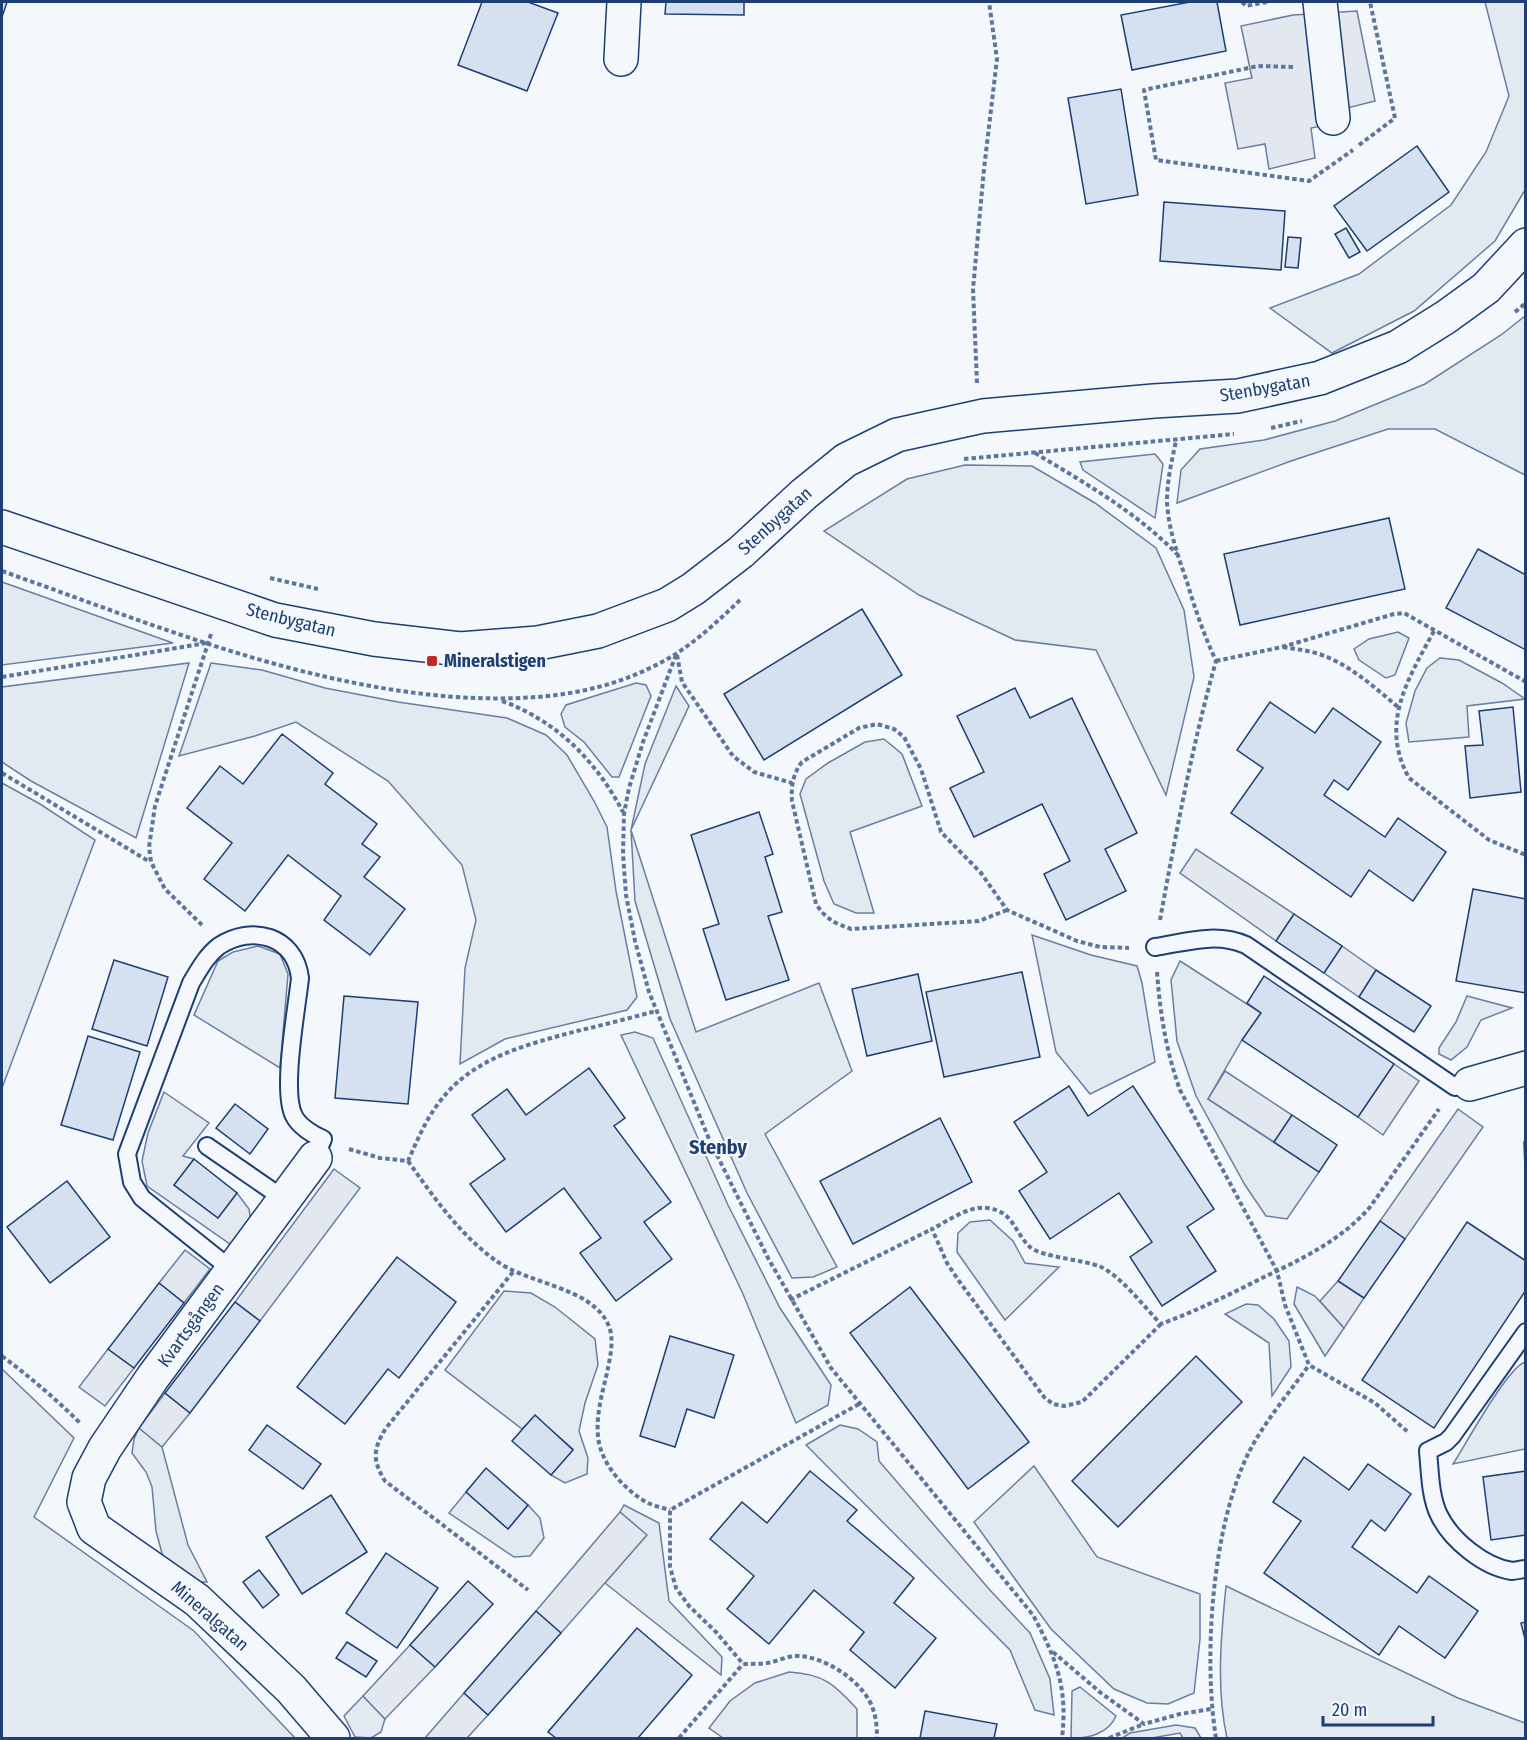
<svg xmlns="http://www.w3.org/2000/svg" width="1527" height="1740" font-family="'Fira Sans Condensed',sans-serif">
  <style>
    .green { fill: #e3e9f0; stroke: #687fa3; stroke-width: 1.5 }
    .parking { fill: #e3e8f0; stroke: #687fa3; stroke-width: 1.5 }
    .building { fill: #d5e0f0; stroke: #1d3f73; stroke-width: 1.5 }
    .lines { fill: none; stroke-linecap: round; stroke-linejoin: round }
    .lane-casing { stroke: #1d3f73; stroke-width: 20 }
    .street-casing { stroke: #1d3f73; stroke-width: 36 }
    .path { stroke: #5e769c; stroke-width: 4; stroke-dasharray: 4.5 3; stroke-linecap: butt }
    .lane { stroke: #f4f7fb; stroke-width: 16 }
    .street { stroke: #f4f7fb; stroke-width: 33 }
    .poi-dot { fill: #c62828; stroke: #f4f7fb; stroke-width: 2 }
    .labels { text-anchor: middle; dominant-baseline: central; stroke-width: 4.5; stroke-linejoin: round; paint-order: stroke }
    .street-label { font-size: 18px; fill: #1d3f73; stroke: #f4f7fb }
    .poi-label { font-size: 18px; font-weight: bold; fill: #1d3f73; stroke: #f4f7fb; text-anchor: start }
    .neighbourhood-label { font-size: 20px; font-weight: bold; fill: #1d3f73; stroke: #f4f7fb }
  </style>
  <rect width="100%" height="100%" fill="#f4f7fb"/>
  <!-- green -->
  <g class="green">
    <polygon points="1485,2 1525,2 1525,190 1495,241 1414,311 1332,353 1270,308 1359,274 1451,205 1486,152 1509,96"/>
    <polygon points="1525,316 1525,475 1435,429 1388,429 1291,461 1177,503 1181,470 1200,449 1264,440 1335,421 1425,384 1501,335"/>
    <polygon points="1155,454 1163,464 1155,518 1083,470 1080,462"/>
    <polygon points="965,465 1032,466 1095,503 1156,548 1184,610 1194,677 1166,795 1096,650 1015,640 919,595 824,531 907,479"/>
    <polygon points="2,582 173,643 2,665"/>
    <polygon points="1398,632 1409,638 1395,675 1386,678 1359,660 1354,649 1369,639"/>
    <polygon points="1440,658 1459,660 1502,683 1525,699 1467,706 1469,737 1409,742 1406,723 1415,691 1427,668"/>
    <polygon points="189,663 136,838 31,781 2,762 2,687"/>
    <polygon points="211,663 262,670 325,688 398,702 507,718 546,735 567,755 594,801 607,827 616,891 637,997 627,1010 505,1039 460,1064 465,968 476,920 462,865 388,781 296,722 255,736 179,756"/>
    <polygon points="636,683 646,685 651,696 619,777 612,777 584,742 565,727 561,714 566,705"/>
    <polygon points="676,686 689,706 631,830 696,1032 819,983 852,1071 765,1134 837,1267 813,1277 792,1278 747,1193 670,1019 635,901 631,830 645,764"/>
    <polygon points="884,739 902,754 922,806 850,832 874,913 856,913 834,904 824,881 800,794 806,779 828,763 865,742"/>
    <polygon points="2,783 40,804 95,840 2,1088"/>
    <polygon points="1032,935 1091,955 1137,966 1142,983 1155,1062 1090,1094 1056,1052"/>
    <polygon points="258,946 280,954 288,974 280,1068 194,1015 218,961 233,952"/>
    <polygon points="1180,961 1261,1013 1242,1040 1208,1099 1319,1172 1287,1219 1266,1216 1245,1185 1196,1096 1177,1041 1171,980"/>
    <polygon points="1467,996 1512,1008 1481,1020 1467,1047 1451,1060 1439,1054 1439,1048 1456,1022"/>
    <polygon points="635,1032 653,1038 728,1205 780,1308 831,1385 828,1405 796,1423 743,1294 621,1035"/>
    <polygon points="164,1092 209,1123 183,1156 194,1159 174,1185 218,1218 237,1193 249,1209 251,1223 230,1244 147,1186 142,1161 148,1133"/>
    <polygon points="990,1220 1013,1241 1025,1263 1059,1267 1005,1320 957,1252 958,1233 970,1222"/>
    <polygon points="1297,1287 1315,1296 1344,1328 1325,1356 1294,1304"/>
    <polygon points="504,1291 531,1293 555,1307 595,1339 598,1365 585,1403 579,1431 588,1458 587,1474 565,1483 551,1475 573,1449 535,1416 522,1429 445,1370"/>
    <polygon points="1246,1304 1258,1305 1274,1319 1289,1341 1291,1367 1272,1396 1269,1343 1225,1314"/>
    <path d="M1525,1362V1449L1453,1464C1466,1444 1507,1368 1525,1362Z"/>
    <polygon points="2,1369 74,1438 34,1517 194,1631 295,1738 2,1738"/>
    <polygon points="840,1425 858,1429 877,1442 879,1461 989,1589 1030,1633 1050,1679 1054,1715 1035,1710 1010,1650 806,1445"/>
    <polygon points="139,1428 162,1447 188,1545 207,1582 195,1582 163,1557 156,1531 152,1487 146,1472 132,1453 134,1439"/>
    <polygon points="1034,1466 1097,1557 1200,1594 1200,1639 1194,1693 1168,1704 1147,1703 1114,1689 1051,1629 974,1522"/>
    <polygon points="466,1492 508,1529 528,1505 540,1518 544,1538 530,1556 514,1557 449,1513"/>
    <polygon points="624,1505 659,1523 669,1601 722,1657 721,1675 605,1583 646,1535 620,1512"/>
    <path d="M1226,1586L1458,1698L1525,1723V1738H1227C1216,1689 1221,1636 1226,1586Z"/>
    <path d="M789,1672C824,1674 834,1684 857,1709V1738H723L709,1728L730,1701L755,1683Z"/>
    <path d="M1080,1687L1116,1716C1109,1733 1088,1739 1071,1738L1072,1691Z"/>
    <polygon points="363,1696 385,1719 381,1732 371,1738 355,1737 344,1716"/>
    <polygon points="1176,1725 1195,1728 1201,1738 1183,1738 1180,1733 1152,1738 1122,1738 1130,1733"/>
  </g>
  <!-- parking -->
  <g class="parking">
    <polygon points="1357,11 1375,101 1347,108 1348,121 1311,128 1315,158 1269,169 1265,144 1238,149 1225,83 1252,78 1241,26 1293,15"/>
    <polygon points="1196,849 1294,914 1276,941 1180,873"/>
    <polygon points="1342,946 1376,970 1359,997 1324,973"/>
    <polygon points="1394,1064 1419,1081 1383,1135 1358,1117"/>
    <polygon points="1225,1071 1292,1115 1274,1142 1208,1099"/>
    <polygon points="1458,1109 1483,1127 1405,1239 1380,1221"/>
    <polygon points="334,1169 360,1188 260,1321 235,1302"/>
    <polygon points="185,1250 210,1269 184,1303 159,1283"/>
    <polygon points="1338,1281 1364,1298 1344,1328 1320,1301"/>
    <polygon points="108,1349 134,1368 105,1406 79,1387"/>
    <polygon points="165,1393 190,1413 162,1447 139,1428"/>
    <polygon points="620,1512 647,1535 561,1633 536,1611"/>
    <polygon points="410,1645 435,1667 385,1719 363,1696"/>
    <polygon points="464,1693 488,1715 467,1738 425,1738"/>
  </g>
  <!-- building -->
  <g class="building">
    <polygon points="2,2 7,2 2,17"/>
    <polygon points="482,2 528,2 558,13 527,91 458,65"/>
    <polygon points="666,2 744,2 744,15 665,14"/>
    <polygon points="1190,2 1217,2 1226,51 1132,70 1121,15"/>
    <polygon points="1121,89 1138,195 1086,204 1068,98"/>
    <polygon points="1417,146 1449,192 1367,251 1334,206"/>
    <polygon points="1164,202 1285,211 1281,270 1160,261"/>
    <polygon points="1346,228 1360,252 1349,258 1335,234"/>
    <polygon points="1288,237 1301,238 1298,268 1285,267"/>
    <polygon points="1389,518 1405,589 1240,625 1224,554"/>
    <polygon points="1478,549 1526,575 1526,650 1446,608"/>
    <polygon points="862,609 902,675 764,760 724,694"/>
    <polygon points="1015,688 1030,718 1072,698 1137,833 1105,849 1126,891 1066,920 1044,874 1070,861 1042,804 974,837 950,788 984,772 957,716"/>
    <polygon points="1270,702 1315,733 1333,708 1381,742 1348,790 1334,780 1324,795 1385,837 1398,818 1446,852 1413,901 1369,870 1351,897 1231,813 1263,768 1237,750"/>
    <polygon points="1513,707 1521,792 1470,798 1465,746 1483,745 1479,711"/>
    <polygon points="282,734 333,773 325,784 377,824 362,844 380,857 364,877 405,909 370,955 324,920 341,896 288,855 245,911 204,879 232,843 187,808 220,766 243,784"/>
    <polygon points="759,812 773,854 765,857 782,912 768,916 789,980 726,1000 703,929 719,924 691,835"/>
    <polygon points="1473,889 1526,899 1526,993 1456,981"/>
    <polygon points="1294,914 1342,946 1324,973 1276,941"/>
    <polygon points="114,960 168,977 147,1046 92,1029"/>
    <polygon points="1376,970 1431,1006 1414,1032 1359,997"/>
    <polygon points="1022,972 1040,1057 944,1077 926,992"/>
    <polygon points="918,974 932,1041 867,1056 852,989"/>
    <polygon points="1264,976 1394,1064 1358,1117 1242,1040 1261,1013 1247,1003"/>
    <polygon points="344,996 418,1002 408,1104 335,1098"/>
    <polygon points="88,1036 140,1052 113,1140 61,1125"/>
    <polygon points="589,1068 625,1118 614,1126 671,1202 644,1222 672,1259 616,1301 580,1253 601,1238 564,1188 506,1232 470,1184 505,1159 472,1115 507,1089 526,1115"/>
    <polygon points="1069,1086 1088,1116 1133,1086 1214,1209 1187,1227 1216,1271 1162,1306 1130,1257 1152,1242 1119,1193 1050,1239 1019,1191 1047,1172 1014,1122"/>
    <polygon points="235,1104 268,1129 250,1154 216,1128"/>
    <polygon points="1292,1115 1337,1145 1319,1172 1274,1142"/>
    <polygon points="940,1118 972,1182 853,1244 820,1181"/>
    <polygon points="1524,1142 1526,1142 1526,1195"/>
    <polygon points="194,1159 237,1193 218,1218 174,1185"/>
    <polygon points="67,1181 110,1237 50,1283 7,1227"/>
    <polygon points="1380,1221 1405,1239 1364,1298 1338,1281"/>
    <polygon points="1467,1222 1526,1261 1526,1290 1434,1428 1362,1380"/>
    <polygon points="397,1257 456,1302 399,1378 388,1369 345,1424 297,1387"/>
    <polygon points="159,1283 184,1303 134,1368 108,1349"/>
    <polygon points="910,1287 1029,1442 968,1489 850,1333"/>
    <polygon points="235,1302 260,1321 190,1413 165,1393"/>
    <polygon points="670,1336 734,1355 714,1418 687,1409 675,1447 640,1436"/>
    <polygon points="1196,1356 1242,1402 1118,1527 1072,1481"/>
    <polygon points="535,1415 573,1450 551,1475 512,1441"/>
    <polygon points="267,1425 321,1464 303,1489 249,1450"/>
    <polygon points="1304,1457 1349,1490 1368,1464 1411,1494 1385,1531 1371,1520 1352,1547 1417,1593 1429,1576 1478,1611 1445,1658 1399,1626 1379,1655 1264,1573 1301,1521 1273,1502"/>
    <polygon points="486,1468 528,1505 508,1529 466,1492"/>
    <polygon points="810,1471 857,1510 847,1521 914,1578 894,1603 936,1638 895,1688 850,1650 864,1632 814,1590 769,1644 727,1609 754,1576 710,1539 742,1502 767,1523"/>
    <polygon points="1526,1471 1526,1535 1491,1540 1483,1477"/>
    <polygon points="331,1495 367,1552 302,1594 266,1537"/>
    <polygon points="386,1553 438,1588 397,1648 346,1613"/>
    <polygon points="259,1570 279,1595 263,1608 243,1582"/>
    <polygon points="468,1581 493,1604 435,1667 410,1645"/>
    <polygon points="536,1611 561,1633 488,1715 464,1693"/>
    <polygon points="1526,1622 1526,1643 1521,1623"/>
    <polygon points="637,1628 692,1675 638,1738 556,1738 548,1732"/>
    <polygon points="347,1642 377,1661 366,1677 336,1658"/>
    <polygon points="925,1711 997,1724 994,1738 920,1738"/>
  </g>
  <g class="lines">
    <defs>
      <g id="lane">
        <path d="M1155,947C1187,942 1216,932 1246,945L1455,1087L1470,1084"/>
        <polyline points="207,1146 284,1199"/>
        <path d="M232,1270L142,1198L132,1182L127,1154L191,983C199,970 206,956 219,946C252,924 295,936 300,978C297,1008 281,1091 294,1116C299,1126 313,1135 323,1139L315,1158"/>
        <path d="M1526,1332L1452,1436L1446,1442L1428,1451C1430,1471 1430,1497 1439,1515C1451,1540 1484,1567 1512,1571C1516,1571 1521,1569 1526,1569"/>
      </g>
      <g id="street">
        <polyline points="1320,2 1333,118"/>
        <polyline points="621,59 624,2"/>
        <polyline points="2,527 275,620 374,639 460,649 538,643 598,631 667,605 693,589 741,552 804,494 846,460 897,435 983,416 1154,401 1238,396 1320,378 1398,347 1446,317 1486,288 1526,245"/>
        <polyline points="1470,1084 1526,1068"/>
        <polyline points="315,1158 153,1377 105,1448 89,1478 84,1502 94,1528 197,1600 291,1689 333,1738"/>
      </g>
    </defs>
    <!-- lane casing -->
    <use href="#lane" class="lane-casing"/>
    <!-- street casing -->
    <use href="#street" class="street-casing"/>
    <!-- path -->
    <g class="path">
      <polyline points="1242,2 1246,6 1267,2"/>
      <polyline points="1293,67 1258,66 1144,90 1156,160 1309,181 1353,150"/>
      <polyline points="1359,145 1395,118 1370,2"/>
      <polyline points="1515,312 1526,303"/>
      <polyline points="977,383 973,289 984,169 997,59 989,2"/>
      <polyline points="1271,428 1302,421"/>
      <path d="M1035,453C1085,483 1136,512 1177,554"/>
      <polyline points="964,459 1234,434"/>
      <path d="M2,571C149,623 297,685 455,697C521,701 589,698 650,668C685,652 712,627 740,600"/>
      <polyline points="270,578 318,589"/>
      <path d="M1434,631C1408,679 1379,724 1409,778L1489,840L1526,855"/>
      <path d="M1283,647C1294,649 1305,650 1316,653C1348,663 1373,686 1398,707"/>
      <path d="M676,655L643,742L629,788L624,814L623,854L626,895L635,941L649,992L709,1139L768,1258L831,1368L1033,1615C1056,1658 1068,1688 1062,1738"/>
      <polyline points="677,655 682,682 733,756 754,772 792,783"/>
      <polyline points="1216,661 1282,647 1394,614 1404,613 1526,682"/>
      <polyline points="2,677 207,643"/>
      <path d="M502,701C557,721 596,761 623,812"/>
      <polyline points="2,773 150,862"/>
      <path d="M1007,910L979,921L851,929C834,923 826,919 816,904L792,801C791,787 793,773 802,762L859,728L877,724L894,729L904,737L921,769L941,832L981,873L1007,910L1077,941L1100,947L1129,948"/>
      <path d="M1160,920C1176,833 1192,746 1216,661C1204,635 1195,609 1187,582C1178,556 1168,528 1167,501C1167,480 1172,460 1176,441"/>
      <polyline points="202,925 165,889 151,862 149,847 155,806 211,634"/>
      <path d="M1157,972C1160,1013 1166,1051 1180,1090L1277,1271L1285,1305L1309,1365L1375,1403L1409,1433"/>
      <path d="M349,1149L380,1158L408,1161C417,1141 425,1121 438,1104C471,1058 525,1045 577,1031C603,1025 630,1018 656,1011"/>
      <path d="M408,1161C433,1196 459,1234 495,1260C527,1284 591,1287 608,1324C615,1339 610,1357 607,1373C602,1394 596,1415 598,1436C600,1463 625,1491 648,1503C655,1506 663,1508 670,1510"/>
      <path d="M513,1272L386,1428C373,1449 372,1460 385,1481L528,1590"/>
      <polyline points="790,1300 932,1229"/>
      <path d="M1161,1324L1082,1402L1064,1406L1053,1404L1044,1397L959,1281L947,1263L932,1229C948,1221 969,1205 988,1208C1014,1212 1014,1232 1030,1247C1044,1258 1082,1259 1101,1267C1122,1277 1144,1307 1161,1324C1196,1311 1229,1295 1262,1278C1300,1260 1342,1240 1370,1207L1439,1109"/>
      <path d="M2,1356C30,1377 56,1399 81,1424"/>
      <path d="M859,1404L670,1510V1567L676,1588L689,1606L716,1632L743,1664C751,1664 759,1664 767,1663C777,1662 788,1655 798,1656C825,1657 858,1679 870,1702C876,1714 877,1726 877,1738"/>
      <polyline points="1053,1652 1101,1693 1144,1724 1180,1714 1211,1709"/>
      <polyline points="679,1738 743,1664"/>
      <polyline points="1109,1738 1144,1724"/>
      <path d="M1216,1738C1203,1657 1212,1526 1249,1452C1265,1421 1289,1393 1309,1365"/>
    </g>
    <!-- lane -->
    <use href="#lane" class="lane"/>
    <!-- street -->
    <use href="#street" class="street"/>
  </g>
  <!-- markers -->
  <rect class="poi-dot" x="426" y="655" width="12" height="12" rx="3"/>
  <g class="labels">
    <!-- street labels -->
    <g class="street-label">
      <text transform="translate(1265 388) rotate(-10)">Stenbygatan</text>
      <text transform="translate(775 521) rotate(-42)">Stenbygatan</text>
      <text transform="translate(291 620) rotate(14)">Stenbygatan</text>
      <text transform="translate(191 1325) rotate(-54)">Kvartsgången</text>
      <text transform="translate(210 1616) rotate(41)">Mineralgatan</text>
    </g>
    <!-- poi labels -->
    <g class="poi-label">
      <text x="444" y="661">Mineralstigen</text>
    </g>
    <!-- neighbourhood labels -->
    <g class="neighbourhood-label">
      <text x="718" y="1147">Stenby</text>
    </g>
  </g>
  <!-- border -->
  <rect width="1527" height="1740" fill="none" stroke="#1d3f73" stroke-width="6"/>
  <!-- scale -->
  <path d="M1323 1716v9h110v-9" fill="none" stroke="#1d3f73" stroke-width="3"/>
  <text x="1332" y="1716" font-size="18" fill="#1d3f73" stroke="#f4f7fb" stroke-width="4.5" paint-order="stroke">20 m</text>
</svg>
